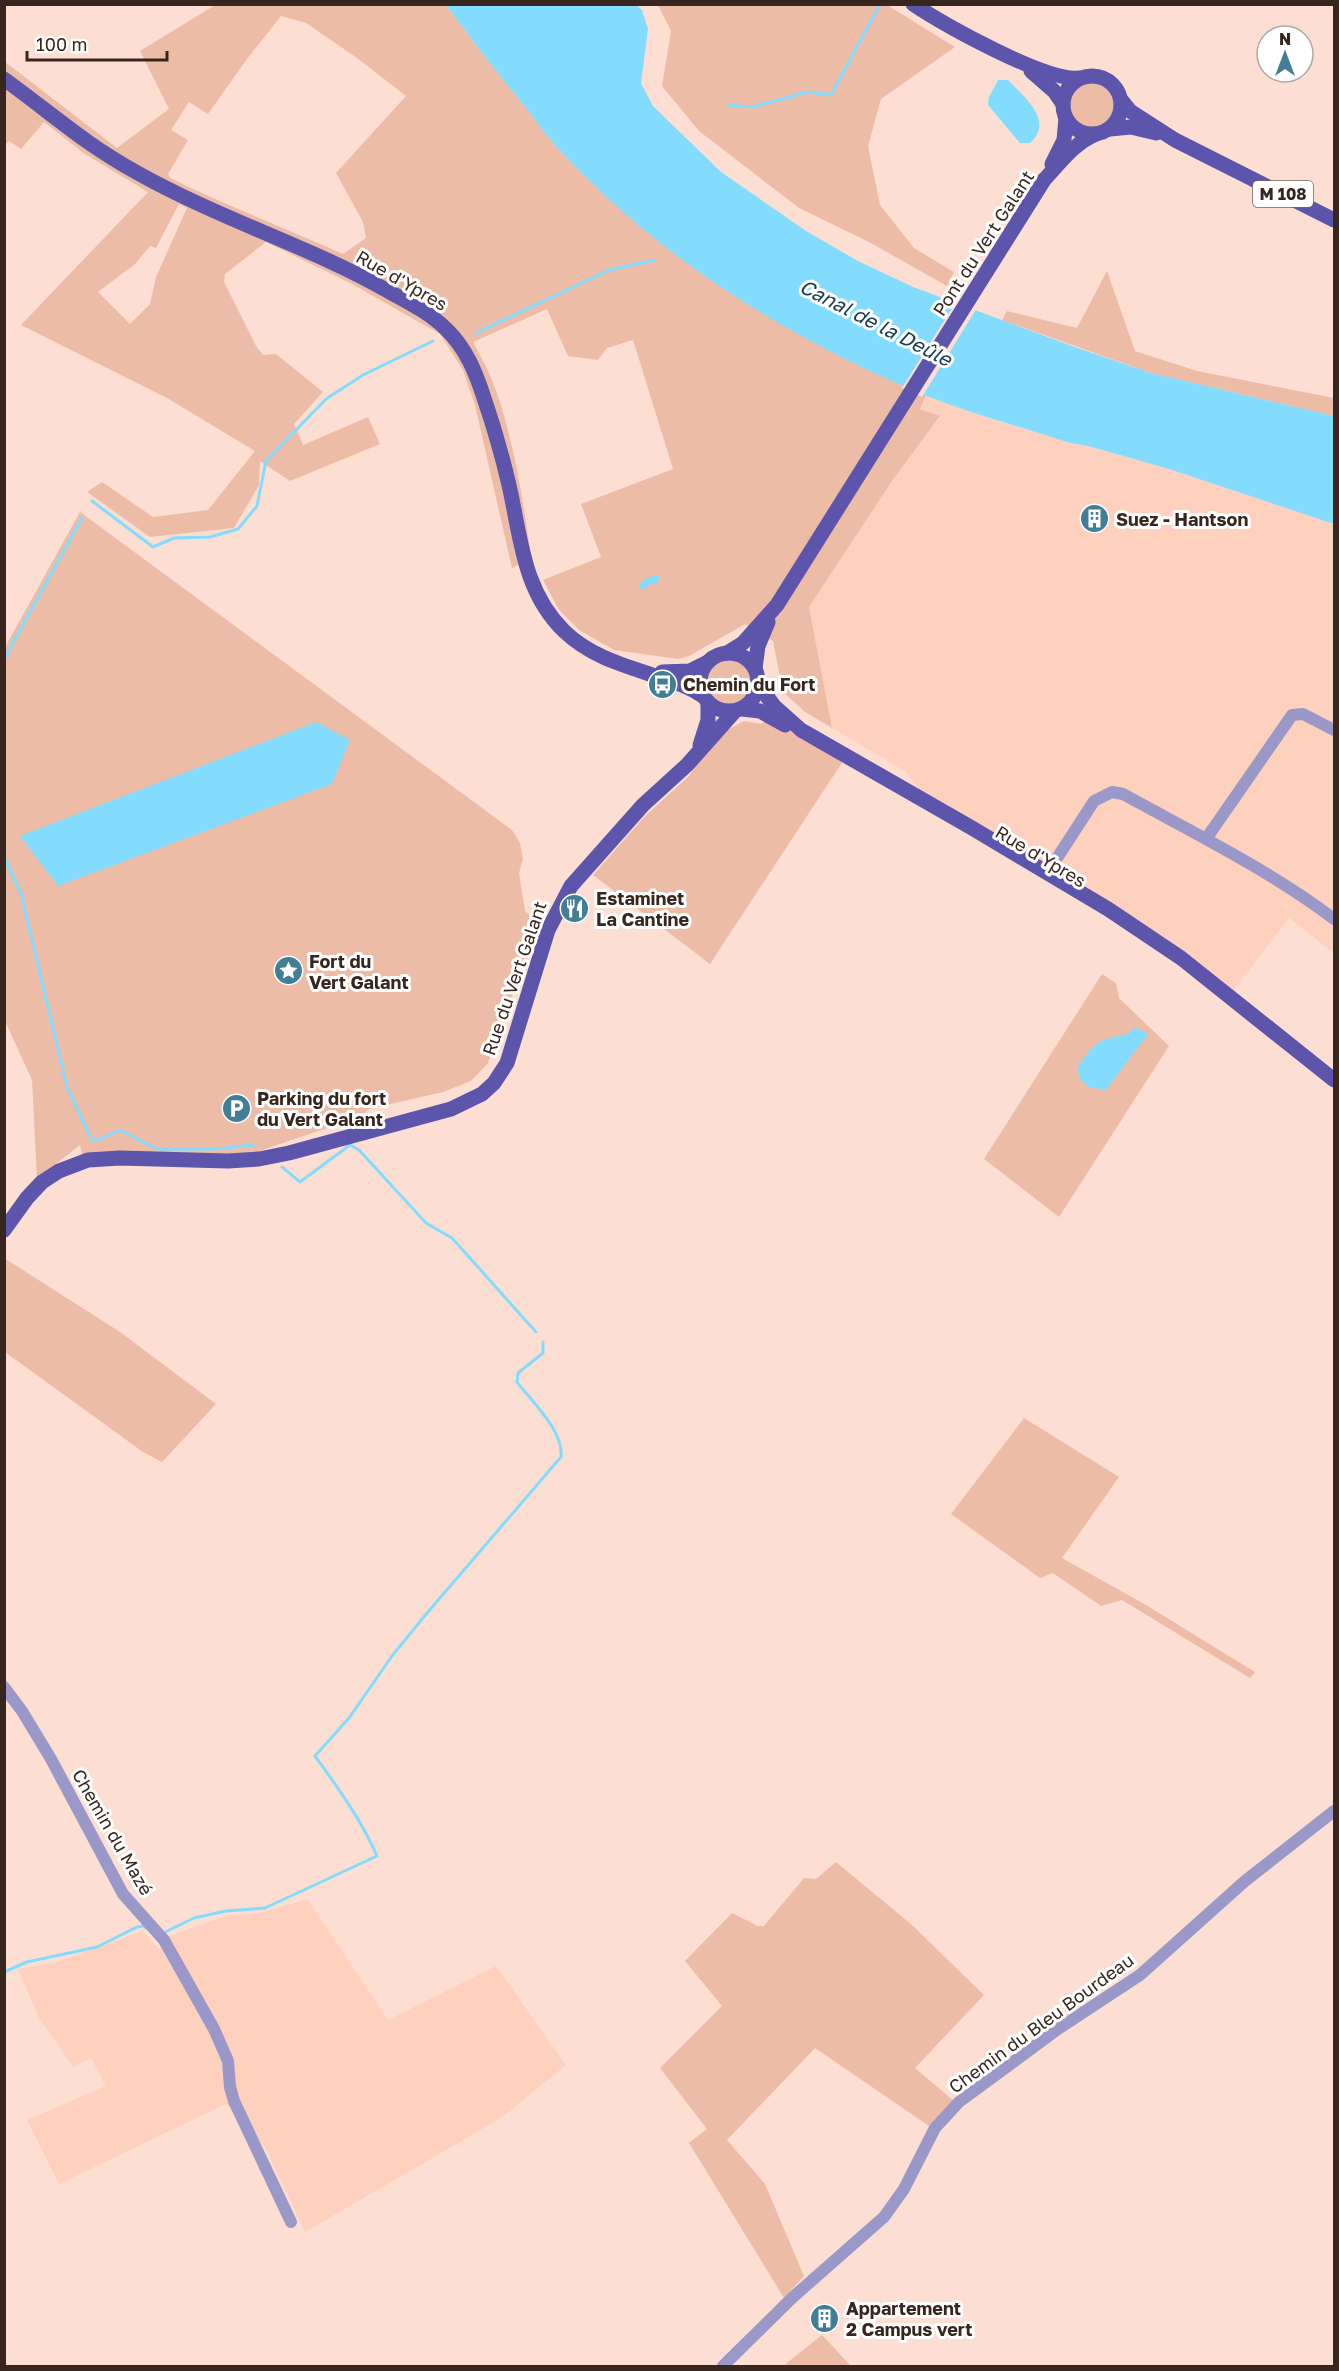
<svg xmlns="http://www.w3.org/2000/svg" width="1339" height="2371" font-family="'Golos Text',sans-serif">
  <style>
    .built { fill: #fdd1bd }
    .green { fill: #ecbca7; fill-rule: evenodd }
    .water { fill: #83dcfe }
    .pier { fill: #fcdfd2 }
    .lines { fill: none; stroke-linecap: round; stroke-linejoin: round }
    .stream { stroke: #83dcfe; stroke-width: 3 }
    .minor { stroke: #9998c9; stroke-width: 12 }
    .major { stroke: #5d54ab; stroke-width: 15 }
    .labels { text-anchor: middle; dominant-baseline: central; stroke-width: 6; stroke-linejoin: round; paint-order: stroke }
    .shield { fill: #fff; stroke: #736762; stroke-width: 1.5 }
    .shield-label { font-size: 16px; font-weight: bold; fill: #37261e }
    .street-label { font-size: 18px; fill: #37261e; stroke: #fff }
    .poi-label { font-size: 18px; font-weight: bold; fill: #37261e; stroke: #fff; text-anchor: start }
    .water-label { font-size: 20px; font-style: italic; fill: #163e4d; stroke: #fff }
  </style>
  <rect width="100%" height="100%" fill="#fcdfd2"/>
  <!-- built -->
  <g class="built">
    <polygon points="926,395 1000,422 1169,469 1334,524 1334,953 1289,918 1232,992 919,793 919,789 905,771 832,728 809,607 892,481 940,417 920,409"/>
    <polygon points="307,1899 388,2020 496,1966 566,2065 501,2118 305,2232 265,2147 226,2104 59,2184 27,2120 106,2086 91,2058 73,2067 39,2018 18,1969 57,1962 143,1931 159,1949 169,1936 228,1915 257,1914"/>
  </g>
  <!-- green -->
  <g class="green">
    <path d="M215,5H446C472,40 499,75 527,109C536,121 545,133 555,145C657,256 787,337 926,395L920,409L940,416L892,481L809,607L832,728L805,712L783,692L773,641L745,624L689,656L678,659L614,650L579,630L559,610L543,580L601,557L581,504L673,469L633,340L607,348L598,360L568,356L547,309L473,342C480,355 488,369 493,383C513,433 524,505 531,558L512,568L475,405L463,370L440,334L352,284L266,242L225,274L224,282L256,346L263,355L276,354L323,392L294,424L303,445L368,417L380,444L290,481L260,461L259,485L234,528L150,537L87,492L102,482L153,517L208,510L255,451L167,398L21,325L148,192L85,154L44,122L21,149L9,141L5,145L4,61L117,148L169,109L140,51ZM281,16L306,23L357,58L406,96L336,173L363,222L366,238L343,254C285,228 226,205 170,178L168,174L188,140L171,130L189,102L208,114L247,59ZM179,204L187,208L156,277L150,304L130,324L98,292L135,264L150,246L156,248Z"/>
    <polygon points="658,5 887,5 955,47 881,99 868,146 880,205 914,248 954,272 947,286 869,242 799,208 699,131 662,86 671,31"/>
    <circle cx="1092" cy="105" r="23"/>
    <polygon points="1107,271 1135,351 1197,371 1334,398 1334,416 1151,373 1002,320 1007,311 1077,328"/>
    <polygon points="80,512 512,830 520,843 523,859 519,873 525,911 540,925 532,950 524,963 488,1063 471,1081 443,1092 369,1109 360,1117 247,1155 82,1155 80,1145 37,1179 32,1080 5,1021 4,649"/>
    <circle cx="729" cy="682" r="23"/>
    <polygon points="767,719 843,761 710,964 593,875 645,816 688,777 720,734 744,721 761,724"/>
    <polygon points="1102,974 1116,983 1119,998 1169,1046 1059,1217 984,1159"/>
    <polygon points="4,1258 120,1332 216,1404 162,1462 143,1452 5,1352"/>
    <polygon points="1024,1418 1119,1477 1062,1558 1146,1605 1255,1672 1250,1678 1122,1600 1101,1606 1053,1573 1040,1578 951,1514"/>
    <polygon points="836,1862 912,1925 984,1995 915,2068 953,2100 929,2126 815,2048 727,2140 765,2184 804,2276 784,2298 689,2143 707,2129 660,2068 722,2006 685,1961 732,1913 758,1926 764,1926 804,1878 816,1879"/>
    <polygon points="822,2335 851,2366 783,2366"/>
  </g>
  <!-- water -->
  <g class="water">
    <path d="M446,5H636L642,10L648,29L641,83L653,106L721,172L806,231L858,261L913,287L1072,346L1151,373L1334,416V524L1169,469L1088,446L1070,443C1024,428 976,415 932,398C791,341 656,257 554,144C544,133 536,120 526,108C498,74 472,40 446,5Z"/>
    <path d="M998,80H1008C1024,97 1055,121 1030,143H1020L988,105L989,97Z"/>
    <polygon points="652,576 659,576 658,583 650,584 644,590 638,586 644,580"/>
    <polygon points="316,722 350,740 332,784 58,886 20,836"/>
    <path d="M1135,1027L1148,1034L1106,1090L1089,1087L1079,1078L1078,1066C1087,1054 1095,1041 1110,1038C1122,1035 1126,1037 1135,1027Z"/>
  </g>
  <!-- pier -->
  <polygon class="pier" points="957,300 977,308 922,397 902,388"/>
  <g class="lines">
    <!-- stream -->
    <g class="stream">
      <polyline points="729,105 752,107 808,92 831,95 880,4"/>
      <polyline points="476,333 609,270 655,260"/>
      <polyline points="92,501 153,547 174,538 210,537 238,529 257,506 266,461 326,399 363,375 433,341"/>
      <polyline points="4,659 82,518"/>
      <polyline points="4,857 21,893 67,1087 92,1140 98,1140 120,1130 157,1149 217,1149 253,1145"/>
      <polyline points="282,1167 300,1182 350,1145 359,1150 426,1223 452,1238 536,1332"/>
      <path d="M165,1932L194,1918L226,1911L265,1908L377,1856C361,1819 338,1788 315,1756L349,1718L392,1656L427,1613L561,1457C564,1431 532,1402 517,1382L518,1373L543,1353V1342"/>
      <polyline points="4,1972 27,1962 97,1947 137,1927 144,1926 146,1928"/>
    </g>
    <!-- minor -->
    <g class="minor">
      <polyline points="1206,839 1292,715 1303,714 1334,730"/>
      <path d="M1048,872L1094,801L1112,792L1123,794C1194,833 1269,870 1334,919"/>
      <polyline points="4,1687 22,1711 51,1759 123,1894 164,1940 214,2029 228,2061 230,2087 234,2101 291,2222"/>
      <polyline points="723,2366 792,2298 884,2217 904,2189 935,2128 959,2102 1058,2029 1140,1975 1245,1881 1334,1811"/>
    </g>
    <!-- major -->
    <g class="major">
      <path d="M913,4C943,24 1046,82 1079,78"/>
      <polyline points="1031,71 1054,91 1063,104"/>
      <circle cx="1092" cy="105" r="29"/>
      <path d="M4,79C33,100 60,122 88,142C122,166 160,186 197,203C261,233 327,256 388,291C408,302 430,313 446,329C466,348 476,373 484,398C494,427 502,455 509,485C521,538 523,591 564,631C592,658 627,666 662,678C677,683 690,687 703,696"/>
      <polyline points="1122,101 1130,111 1175,140 1334,220"/>
      <polyline points="1110,129 1131,127 1156,133"/>
      <polyline points="1052,164 1064,140 1066,118"/>
      <circle cx="729" cy="682" r="29"/>
      <path d="M727,653L743,643L777,605L1044,180C1060,163 1074,143 1096,134"/>
      <polyline points="755,668 758,646 768,622"/>
      <polyline points="662,672 690,671 708,662"/>
      <polyline points="758,679 763,691 774,706 801,730 972,828 1108,909 1181,958 1334,1080"/>
      <polyline points="742,709 760,711 785,725"/>
      <polyline points="700,745 708,720 708,702"/>
      <polyline points="4,1230 27,1198 42,1182 59,1171 88,1160 120,1158 228,1161 259,1159 289,1153 451,1109 482,1094 494,1083 507,1063 548,930 571,886 643,805 687,765 735,711"/>
    </g>
  </g>
  <!-- icons -->
  <defs>
    <symbol id="building-disc" viewBox="-11 -11 22 22"><circle r="9.5" fill="#427e95" stroke="#fff"/><path d="M-4-6H4V6H1V3H-1V6H-4ZM-2.5-4.3h1.7v1.8h-1.7ZM.8-4.3h1.7v1.8H.8ZM-2.5-1h1.7V.8h-1.7ZM.8-1h1.7V.8H.8Z" fill="#fff"/></symbol>
    <symbol id="bus-disc" viewBox="-11 -11 22 22"><circle r="9.5" fill="#427e95" stroke="#fff"/><path d="M-5-6H5V4H4V6H2V4H-2V6H-4V4H-5ZM-3.5-4V0h7V-4ZM-3.5 1.2v1.5H-2V1.2ZM2 1.2v1.5H3.5V1.2Z" fill="#fff"/></symbol>
    <symbol id="restaurant-disc" viewBox="-11 -11 22 22"><circle r="9.5" fill="#427e95" stroke="#fff"/><path d="M-5-6h1v4h1v-4h1v4h1v-4h1v5L-1.5 .5V6h-2V.5L-5-1ZM5-6V6H3V1.5H1.5Q1.5-4 5-6Z" fill="#fff"/></symbol>
    <symbol id="sight-disc" viewBox="-11 -11 22 22"><circle r="9.5" fill="#427e95" stroke="#fff"/><path d="M0-6L1.8-2.2L6-1.7L2.9 1.2L3.7 5.4L0 3.3L-3.7 5.4L-2.9 1.2L-6-1.7L-1.8-2.2Z" fill="#fff"/></symbol>
    <symbol id="parking-disc" viewBox="-11 -11 22 22"><circle r="9.5" fill="#427e95" stroke="#fff"/><path d="M-3.5-5.5H1a3.5 3.5 0 0 1 0 7H-1V5.5H-3.5ZM-1-3.4V-.6H.8a1.4 1.4 0 0 0 0-2.8Z" fill="#fff"/></symbol>
  </defs>
  <g fill-rule="evenodd">
    <use href="#building-disc" x="1078" y="502" width="33" height="33"/>
    <use href="#bus-disc" x="646" y="668" width="33" height="33"/>
    <use href="#restaurant-disc" x="558" y="892" width="33" height="33"/>
    <use href="#sight-disc" x="272" y="954" width="33" height="33"/>
    <use href="#parking-disc" x="220" y="1092" width="33" height="33"/>
    <use href="#building-disc" x="808" y="2302" width="33" height="33"/>
  </g>
  <g class="labels">
    <!-- shield labels -->
    <rect class="shield" x="1253" y="181" width="60" height="26" rx="4.5"/>
    <g class="shield-label">
      <text x="1283" y="194">M 108</text>
    </g>
    <!-- street labels -->
    <g class="street-label">
      <text transform="translate(983 243) rotate(-57)">Pont du Vert Galant</text>
      <text transform="translate(402 280) rotate(30)">Rue d'Ypres</text>
      <text transform="translate(1041 856) rotate(31)">Rue d'Ypres</text>
      <text transform="translate(514 978) rotate(-71)">Rue du Vert Galant</text>
      <text transform="translate(113 1832) rotate(60)">Chemin du Mazé</text>
      <text transform="translate(1041 2023) rotate(-36)">Chemin du Bleu Bourdeau</text>
    </g>
    <!-- poi labels -->
    <g class="poi-label">
      <text x="1116" y="519">Suez - Hantson</text>
      <text x="683" y="684">Chemin du Fort</text>
      <text x="596" y="898">Estaminet<tspan x="596" dy="21">La Cantine</tspan></text>
      <text x="309" y="961">Fort du<tspan x="309" dy="21">Vert Galant</tspan></text>
      <text x="257" y="1098">Parking du fort<tspan x="257" dy="21">du Vert Galant</tspan></text>
      <text x="846" y="2308">Appartement<tspan x="846" dy="21">2 Campus vert</tspan></text>
    </g>
    <!-- water labels -->
    <g class="water-label">
      <text transform="translate(876 322) rotate(27)">Canal de la Deûle</text>
    </g>
  </g>
  <!-- border -->
  <rect width="1339" height="2371" fill="none" stroke="#37261e" stroke-width="12"/>
  <!-- north arrow -->
  <g transform="translate(1285 54)"><circle r="28" fill="#ffffff" stroke="#afa8a5" stroke-width="1.5"/>
  <path d="M0-4.5L10 22L0 15L-10 22Z" fill="#427e95"/>
  <text y="-9" font-size="16" font-weight="bold" text-anchor="middle" fill="#37261e">N</text>
  </g>
  <!-- scale -->
  <path d="M27 51v9h140v-9" fill="none" stroke="#37261e" stroke-width="3"/>
  <text x="36" y="51" font-size="18" fill="#37261e" stroke="#ffffff" stroke-width="4.5" paint-order="stroke">100 m</text>
</svg>
